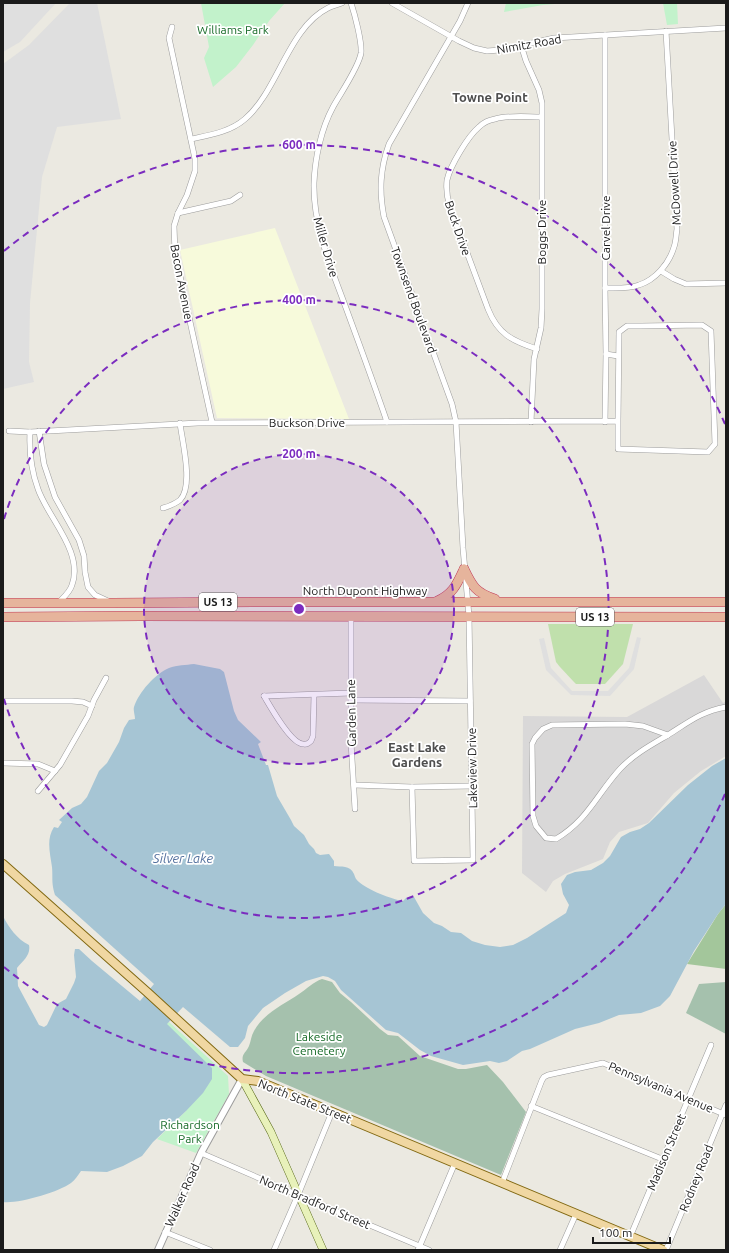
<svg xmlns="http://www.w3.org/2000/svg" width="729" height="1253" font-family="Ubuntu,sans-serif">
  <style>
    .residential { fill: #d9d8d8 }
    .education { fill: #f7fadb }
    .grass { fill: #c0e0ac }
    .forest { fill: #a3c69b }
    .cemetery { fill: #a5c1ad }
    .park { fill: #c2f2cb }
    .parking { fill: #dfdfdf }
    .water { fill: #a6c5d4 }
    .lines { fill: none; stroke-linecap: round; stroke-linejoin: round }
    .minor-casing { stroke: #9c9c9c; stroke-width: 6 }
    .tertiary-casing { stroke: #9c9c9c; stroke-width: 8 }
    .secondary-casing { stroke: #516311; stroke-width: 8 }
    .primary-casing { stroke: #816811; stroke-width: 10 }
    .trunk-casing { stroke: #c03757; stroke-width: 10 }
    .minor { stroke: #fff; stroke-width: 5 }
    .tertiary { stroke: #fff; stroke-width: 6 }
    .secondary { stroke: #e8f1ba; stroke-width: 7 }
    .primary { stroke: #f0d7a2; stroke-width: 8 }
    .trunk { stroke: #e6b49c; stroke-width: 9 }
    .ring { fill: none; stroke: #7b2cbf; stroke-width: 2; stroke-dasharray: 7 5 }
    .labels { text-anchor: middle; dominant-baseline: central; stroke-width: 3.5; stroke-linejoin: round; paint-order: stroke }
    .shield { fill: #fff; stroke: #5f5f5f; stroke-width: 1 }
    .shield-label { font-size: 11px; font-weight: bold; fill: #1b1b1b }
    .park-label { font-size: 12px; fill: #176b28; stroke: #fff }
    .street-label { font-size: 12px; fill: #1b1b1b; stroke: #fff }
    .neighbourhood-label { font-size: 13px; font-weight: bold; fill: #4e4e4e; stroke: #fff }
    .water-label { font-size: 13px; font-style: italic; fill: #53709e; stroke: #fff }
    .centre { fill: #7b2cbf; stroke: #fff; stroke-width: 2 }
    .ring-label { font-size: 12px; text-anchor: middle; font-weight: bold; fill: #7b2cbf; stroke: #fff; stroke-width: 3.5; stroke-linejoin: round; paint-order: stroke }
  </style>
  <rect width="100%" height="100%" fill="#ebe9e1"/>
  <!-- residential -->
  <polygon class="residential" points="704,675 723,703 726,701 726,756 701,771 674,793 648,823 619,832 610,842 603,859 565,874 553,881 546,892 522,873 523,716 627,717"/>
  <!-- education -->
  <polygon class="education" points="275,228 349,419 217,418 180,250"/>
  <!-- grass -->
  <polygon class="grass" points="548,624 633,624 623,664 605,684 576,684 574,682 560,667 556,662"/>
  <!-- forest -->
  <polygon class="forest" points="726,904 726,969 687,964 718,914"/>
  <!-- cemetery -->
  <g class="cemetery">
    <path d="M322,979L332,982L340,993L351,1002L380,1029L388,1035L398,1036L420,1056L458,1069H466L487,1065L503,1082L526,1112L501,1175L266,1076L243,1062C241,1054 246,1053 249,1046C251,1041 251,1036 254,1031C264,1013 283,1005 299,994C307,989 313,982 322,979Z"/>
    <polygon points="726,982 726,1034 686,1013 699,984"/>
  </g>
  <!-- park -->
  <g class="park">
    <polygon points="201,3 285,3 269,21 253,45 236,67 213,87 204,58 209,47"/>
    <polygon points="506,3 566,3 543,5 504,12"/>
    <polygon points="663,3 677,3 678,24 667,25"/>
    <polygon points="169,1022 228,1076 229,1094 196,1153 157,1139 186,1111 166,1024"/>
  </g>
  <!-- parking -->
  <g class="parking">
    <polygon points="3,3 56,3 20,42 3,52"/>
    <polygon points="70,3 97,3 121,119 57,127 42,177 30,303 29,362 34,382 3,389 3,64 29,45"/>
    <polygon points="637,637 641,638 634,669 610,696 571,695 546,670 539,639 544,638 551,668 572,691 608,691 629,668"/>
  </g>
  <!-- water -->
  <path class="water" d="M194,664L220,669L224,672L234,711L238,720L261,742L258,744L266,765H268L277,796L291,820L294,826L304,835L309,844L314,849L316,853L320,855L329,854L334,861V866C341,867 350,865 354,874C355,877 356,880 359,882C368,890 391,899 403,901L406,898L414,897L423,913L434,923L442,926L451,932L461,933L472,941L485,945L500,947L513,945L527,938L566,913L569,905L563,894L561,884L567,875L575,872L591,870L603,863L610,856L621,837L630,832L640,829L649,823L688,785L712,766L726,758V904L718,914L694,951L670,996L660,1006L641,1013L619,1015L599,1023L575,1029L530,1049L522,1051L507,1061L499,1063L490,1061L463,1065L431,1056L420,1050L398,1033L386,1030L341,990L335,981L328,977L323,976L306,981L285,993L263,1008L248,1026L245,1038L238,1047H230L183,1007L167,1024L212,1068V1079L203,1093L186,1111L153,1142L142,1156L123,1166L107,1172L81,1171C78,1175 75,1180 71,1183C59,1192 18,1204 3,1202V916C9,928 17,939 29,945C31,955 23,961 17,968L18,986L39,1025L44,1027L47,1025L57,1004L66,999L74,983L76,977L74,955L75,949H79L92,961L140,1001L154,984L55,895C51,882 53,878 52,867C50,853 46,839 54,827L58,828L62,822L59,820L72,808L81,804L87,797L99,771L107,763L119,742L124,728L129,720L135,719C135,715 133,710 134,707C139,692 155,674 169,668C177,665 186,665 194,664Z"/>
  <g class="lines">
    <defs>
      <g id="minor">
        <path d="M351,3C355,15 362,42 361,53C359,67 340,94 333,107C321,129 315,158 314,183C313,227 331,267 346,308C360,346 374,384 387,422"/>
        <polyline points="392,3 459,41 474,48 487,51 500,50 554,38 726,28"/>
        <polyline points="172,27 169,38 195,159 195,171 187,195 178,213 174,226 175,253 212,422"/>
        <polyline points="605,35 605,288 606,354 605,422"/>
        <polyline points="521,45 526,61 539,90 542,103 542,309 541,328 534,359 531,422"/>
        <path d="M191,139C210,135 230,132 245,119C278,91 288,28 328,8C332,6 337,5 342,3"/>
        <polyline points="178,213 231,201 240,195"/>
        <polyline points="661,271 674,279 686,284 726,283"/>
        <path d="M605,288C616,288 628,289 639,285C655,280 669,264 674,247C676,242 676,235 677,229L666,31"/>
        <path d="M537,349C512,341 498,334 488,309L450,207C447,198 446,189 447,180C450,166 468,136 479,127C483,123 489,120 495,119C509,115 526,117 541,117"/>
        <polyline points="606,354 618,356"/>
        <polyline points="9,431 30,432 198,423 618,421 618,449 708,452 715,444 711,331 702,325 641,326 627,326 619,332 618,421"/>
        <polyline points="39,431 44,464 55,497 79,540 84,556 85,572 88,587 95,595 108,601"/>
        <path d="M30,432C29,452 31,470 38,489C48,518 84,552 72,585C70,592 64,597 59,602"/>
        <path d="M163,508C170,506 175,504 180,500C194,486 182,441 180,423"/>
        <polyline points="351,616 351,742 355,809"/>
        <path d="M264,696C270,706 291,744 303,744C306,745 309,743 311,741L313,736L314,695"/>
        <polyline points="264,696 351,693"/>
        <polyline points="351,700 470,701"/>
        <polyline points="3,701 72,701 83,702 92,706"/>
        <path d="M625,724L643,726L668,735C651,745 634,754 620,769C597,794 588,820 556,839L546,838L536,826L533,816L532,744L535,738L543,729L552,725Z"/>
        <path d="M668,735C689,722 700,712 726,707"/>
        <polyline points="3,763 38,764 55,771"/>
        <polyline points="354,785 412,787 472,786"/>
        <path d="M412,787L414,861L473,860L469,616L463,548L456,422L452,404L384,217C379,191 380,169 389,144L460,21L468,3"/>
        <polyline points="38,791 60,765 88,716 94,700 106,678"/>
        <polyline points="531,1106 662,1159"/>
        <polyline points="201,1153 298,1195 429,1250"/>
        <polyline points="502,1183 542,1080 544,1077 548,1075 603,1063 726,1115"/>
        <polyline points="165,1232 210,1250"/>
        <polyline points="630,1237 711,1045"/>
        <polyline points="274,1250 298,1195 332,1112"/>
        <polyline points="418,1250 455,1163"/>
        <polyline points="560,1250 576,1214"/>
        <polyline points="666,1250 726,1105"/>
      </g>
      <polyline id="tertiary" points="158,1250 201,1153 242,1079"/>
      <polyline id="secondary" points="242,1079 271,1132 323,1250"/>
      <polyline id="primary" points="3,864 147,992 242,1079 258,1081 663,1250"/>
      <g id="trunk">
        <path d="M464,569C472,586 476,593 495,599"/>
        <path d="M437,601C453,594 457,584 464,569"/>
        <polyline points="3,603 113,603 253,602 726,602"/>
        <polyline points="3,617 141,616 726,617"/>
      </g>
    </defs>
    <!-- minor casing -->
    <use href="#minor" class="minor-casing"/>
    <!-- tertiary casing -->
    <use href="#tertiary" class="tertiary-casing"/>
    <!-- secondary casing -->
    <use href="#secondary" class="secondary-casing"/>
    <!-- primary casing -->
    <use href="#primary" class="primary-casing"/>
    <!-- trunk casing -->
    <use href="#trunk" class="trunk-casing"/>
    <!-- minor -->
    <use href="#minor" class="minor"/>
    <!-- tertiary -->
    <use href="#tertiary" class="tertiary"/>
    <!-- secondary -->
    <use href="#secondary" class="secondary"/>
    <!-- primary -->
    <use href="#primary" class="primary"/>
    <!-- trunk -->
    <use href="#trunk" class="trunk"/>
  </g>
  <!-- distance rings -->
  <circle cx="299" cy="609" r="155" fill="#7b2cbf" fill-opacity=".12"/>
  <g class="ring">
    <circle cx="299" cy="609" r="155"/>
    <path d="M4 519A309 309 0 1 1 4 699"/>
    <path d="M725 794A464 464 0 0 1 4 967M4 251A464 464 0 0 1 725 424"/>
  </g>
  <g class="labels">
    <!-- shield labels -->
    <g class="shield">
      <rect x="199" y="593" width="38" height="18" rx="3"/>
      <rect x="576" y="608" width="38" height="18" rx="3"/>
    </g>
    <g class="shield-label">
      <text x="218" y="602">US 13</text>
      <text x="595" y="617">US 13</text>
    </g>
    <!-- park labels -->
    <g class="park-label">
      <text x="233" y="29">Williams Park</text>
      <text x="319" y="1036">Lakeside<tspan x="319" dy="14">Cemetery</tspan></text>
      <text x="190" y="1124">Richardson<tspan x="190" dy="14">Park</tspan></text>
    </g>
    <!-- street labels -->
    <g class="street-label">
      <text transform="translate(529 44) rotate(-10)">Nimitz Road</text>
      <text transform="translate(674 183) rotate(-93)">McDowell Drive</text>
      <text transform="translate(458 228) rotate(71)">Buck Drive</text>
      <text transform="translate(605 228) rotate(-90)">Carvel Drive</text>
      <text transform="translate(541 232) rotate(-90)">Boggs Drive</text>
      <text transform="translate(326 247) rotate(74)">Miller Drive</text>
      <text transform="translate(182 282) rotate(79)">Bacon Avenue</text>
      <text transform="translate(414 300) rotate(70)">Townsend Boulevard</text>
      <text x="307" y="422">Buckson Drive</text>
      <text x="365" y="590">North Dupont Highway</text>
      <text transform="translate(351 713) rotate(-91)">Garden Lane</text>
      <text transform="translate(472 768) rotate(-91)">Lakeview Drive</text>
      <text transform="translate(661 1087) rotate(23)">Pennsylvania Avenue</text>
      <text transform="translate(305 1101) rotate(22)">North State Street</text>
      <text transform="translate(666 1152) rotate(-67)">Madison Street</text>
      <text transform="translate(696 1178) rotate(-68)">Rodney Road</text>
      <text transform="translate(182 1195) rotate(-66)">Walker Road</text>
      <text transform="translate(315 1202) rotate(23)">North Bradford Street</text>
    </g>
    <!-- neighbourhood labels -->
    <g class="neighbourhood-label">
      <text x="490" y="97">Towne Point</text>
      <text x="417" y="747">East Lake<tspan x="417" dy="15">Gardens</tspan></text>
    </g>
    <!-- water labels -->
    <g class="water-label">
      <text x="183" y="858">Silver Lake</text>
    </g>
  </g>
  <circle cx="299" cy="609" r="6" class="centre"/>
  <g class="ring-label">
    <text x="299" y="149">600 m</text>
    <text x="299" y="304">400 m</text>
    <text x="299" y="458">200 m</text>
  </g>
  <!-- border -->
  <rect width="729" height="1253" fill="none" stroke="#1b1b1b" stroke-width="8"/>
  <!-- scale -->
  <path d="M593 1237v6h77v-6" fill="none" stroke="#1b1b1b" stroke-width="2"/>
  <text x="599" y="1237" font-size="12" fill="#1b1b1b" stroke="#ffffff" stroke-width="3" paint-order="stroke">100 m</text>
</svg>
